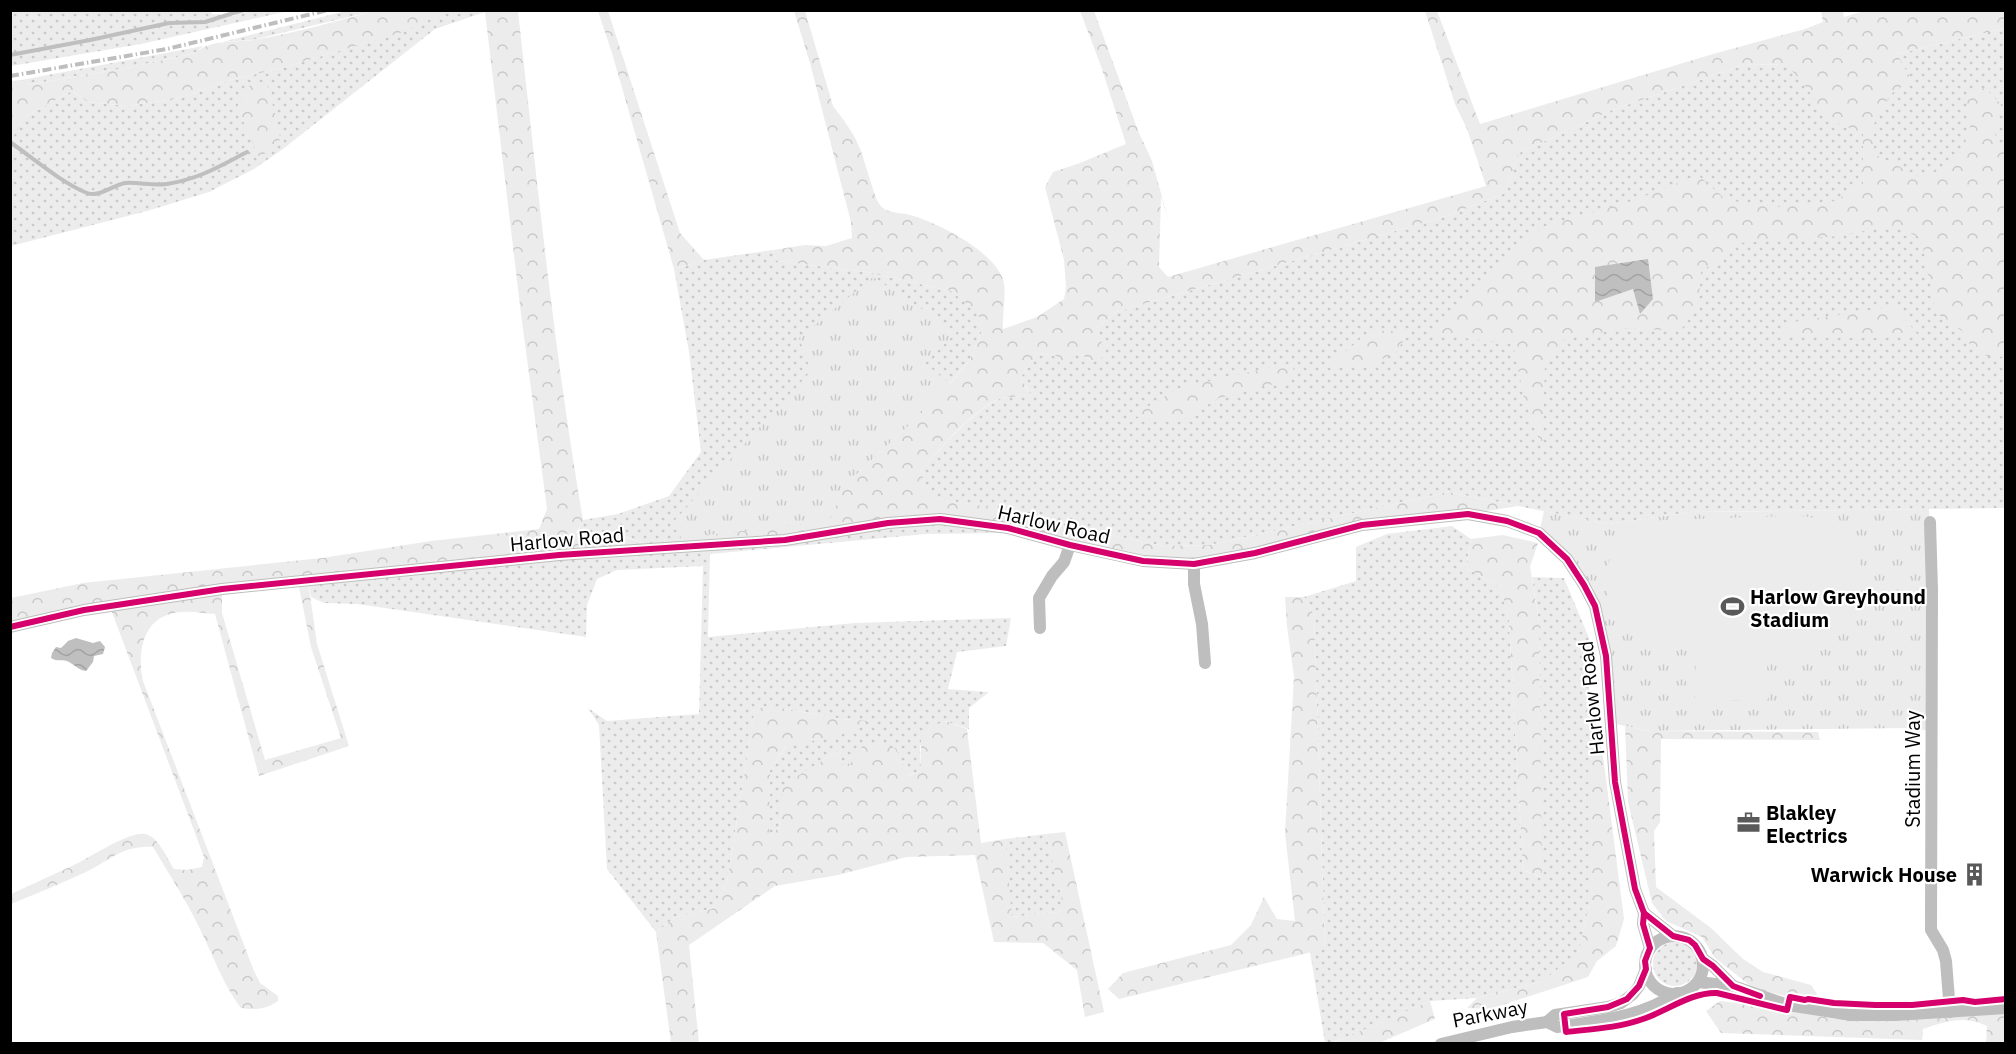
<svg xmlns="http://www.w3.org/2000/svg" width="2016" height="1054" font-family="'IBM Plex Sans',sans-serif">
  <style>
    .grass { fill: url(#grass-dots) }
    .forest { fill: url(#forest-crowns); fill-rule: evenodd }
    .park { fill: url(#park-tufts) }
    .garden { fill: #ececec }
    .water { fill: url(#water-waves) }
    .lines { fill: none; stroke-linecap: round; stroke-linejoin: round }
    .stream { stroke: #bfbfbf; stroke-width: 4 }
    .minor { stroke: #bebebe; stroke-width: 12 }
    .rail { stroke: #bebebe; stroke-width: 4; stroke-dasharray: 9 3 1.5 3; stroke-linecap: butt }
    .cycleway-casing { stroke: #fff; stroke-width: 10 }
    .cycleway { stroke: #d6006c; stroke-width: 6 }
    .labels { text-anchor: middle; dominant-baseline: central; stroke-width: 4.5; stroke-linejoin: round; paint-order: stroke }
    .street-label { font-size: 20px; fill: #000; stroke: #fff }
    .poi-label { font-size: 20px; font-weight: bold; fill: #000; stroke: #fff; text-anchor: start }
  </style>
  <defs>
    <pattern id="grass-dots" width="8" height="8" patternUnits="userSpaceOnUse" patternTransform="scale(1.5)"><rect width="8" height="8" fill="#ececec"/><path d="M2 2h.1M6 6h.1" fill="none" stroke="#c9c9c9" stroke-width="1.8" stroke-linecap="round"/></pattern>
    <pattern id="forest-crowns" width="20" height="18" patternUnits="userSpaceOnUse" patternTransform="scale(1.5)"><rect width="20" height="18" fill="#ececec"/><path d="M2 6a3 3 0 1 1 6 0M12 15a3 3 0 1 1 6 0" fill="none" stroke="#c9c9c9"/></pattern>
    <pattern id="park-tufts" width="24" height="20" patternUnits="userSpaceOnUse" patternTransform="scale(1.5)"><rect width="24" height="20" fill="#ececec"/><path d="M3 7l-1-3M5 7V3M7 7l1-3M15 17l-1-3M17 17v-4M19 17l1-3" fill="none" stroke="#c9c9c9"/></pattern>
    <pattern id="water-waves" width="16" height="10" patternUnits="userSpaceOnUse" patternTransform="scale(1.5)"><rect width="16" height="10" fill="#bfbfbf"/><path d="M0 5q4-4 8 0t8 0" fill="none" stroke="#a2a2a2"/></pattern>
  </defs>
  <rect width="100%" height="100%" fill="#fff"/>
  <!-- grass -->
  <g class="grass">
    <polygon points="211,10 212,14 234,16 240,11 288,11 141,44 11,66 10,11"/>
    <polygon points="448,10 485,12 435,29 283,149 254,169 209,192 147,211 11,246 10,141 24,117 72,91 88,102 127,106 180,98 230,80 278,69 399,33"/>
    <polygon points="346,11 374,11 252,40 222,42"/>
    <path d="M2005,28V508L1691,512L1608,524L1448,492L1210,545L1164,546L1061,525L1014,511L931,498L920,471C939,451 975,407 1002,398C1010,396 1021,397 1030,394L1021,377L1037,353L1057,356L1073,351L1093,361L1097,328L1116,312L1447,216L1505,193L1519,153L1612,110L1744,65L1786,64L1897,54Z"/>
    <polygon points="203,46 195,53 131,67 26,85 21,80"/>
    <polygon points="773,250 777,261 867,272 951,291 978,312 982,331 970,360 941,393 846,484 940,519 1001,533 926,534 710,554 708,637 855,623 1011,618 1006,646 957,652 948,689 989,692 969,708 969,729 945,721 920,746 921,771 906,776 845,772 838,751 784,785 779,827 768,838 770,770 787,745 869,721 840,719 782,708 755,709 727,882 712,909 676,917 656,932 607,869 599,725 588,708 607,721 699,714 703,566 617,570 597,579 587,605 586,637 357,604 324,603 311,597 308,580 658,548 612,532 577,532 583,520 618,514 669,496 701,452 689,352 674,269 704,260"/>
    <polygon points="1452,526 1471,539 1466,568 1501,588 1509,620 1523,870 1541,877 1539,622 1532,577 1564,578 1589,638 1589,905 1579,953 1543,981 1477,998 1430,1001 1348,1037 1331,1043 1325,1043 1310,952 1325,948 1314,615 1304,597 1356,581 1356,547 1387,534"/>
    <polygon points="1046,834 1064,904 1060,912 1011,917 1005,839"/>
    <circle cx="1675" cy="964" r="22"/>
  </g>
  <!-- forest -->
  <g class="forest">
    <path d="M1868,10L2005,11V28L1897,54L1911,79L1890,95L1874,124V154L1924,179L1961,156L1970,127L1966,96L1975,85L1987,90L2001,104L1995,134L2006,156L2005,357L1976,355L1962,331L1936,313L1921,238L1891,225L1841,236L1738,243L1701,272L1698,307L1680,331L1628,328L1564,339L1545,366L1542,448L1524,398L1513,344L1432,334L1488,274L1542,227L1635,200L1698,175L1726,200L1775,207L1835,201L1863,184V133L1826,119L1807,88L1786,64L1744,65L1612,110L1519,153L1505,193L1447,216L1116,312L1097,328L1106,356L1093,361L1073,351L1061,367L1057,356L1037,353L1021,377L1030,395C1021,397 1010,396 1002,398C975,406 939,451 920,471L932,498L1016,511L1061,525L1164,546L1210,545L1448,492L1518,506L1468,514L1362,525L1194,564L941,520L785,540L308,581L317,644L349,746L259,776L215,614C200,613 181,609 167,615C140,625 138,658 143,681L254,971L260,983L278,996V1001C265,1010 255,1010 241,1008C223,985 213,955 200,929C186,900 169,874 153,847C122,845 110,861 84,873C60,884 35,894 11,904V894C32,884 53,875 74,865C89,858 129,831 145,834C158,836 167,858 174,869L187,870L202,867L204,857L110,607L11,626V598L83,583L322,558L431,541L539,529L547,509L521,314L485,12L482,11H518C537,181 554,351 583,520L576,533L609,532L659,548L697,536L829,521L846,484L921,414L952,381L970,360L982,331L978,313L951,291L867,272L777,261L773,250L805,245L826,246L852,238L851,222L810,63L794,11H805L833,106C843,119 854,133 860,149C865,160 874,198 880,205C887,214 900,212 910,215C937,222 998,253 1004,283C1006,298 1002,315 1003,329L1037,317L1064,299L1066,287L1064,260L1045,187L1053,172L1080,163L1126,144L1101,66L1080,11H1094L1139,133L1152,161L1169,222L1161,196L1159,267L1168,277L1486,186L1467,129L1455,104L1425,11H1437L1480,124L1713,54L1805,29L1823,22L1821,11H1843L1844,17ZM298,582L311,647L341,738L265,760L222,613V589Z"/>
    <path d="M374,11H448L400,33L278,69L230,80L180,98L127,106L88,102L72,91L24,117L11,141V81L21,80L27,85L131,67L195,53C211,39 233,43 253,40C294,33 334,22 374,11Z"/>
    <polygon points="598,11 608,11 680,233 704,260 674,269 612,53"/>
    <polygon points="266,81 280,131 279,145 269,152 258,156 237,107 250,85"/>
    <path d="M1895,306L1918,335C1873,340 1829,338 1783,335L1786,323Z"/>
    <polygon points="1370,331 1410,331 1396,352 1367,367 1328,366"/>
    <polygon points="1293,363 1294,379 1219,398 1179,422 1132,416 1177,389 1230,376"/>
    <polygon points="1503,535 1538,543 1530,567 1539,622 1542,877 1523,870 1509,621 1501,588 1466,568 1471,539"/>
    <polygon points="1285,597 1304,597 1314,615 1325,949 1119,999 1108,989 1123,973 1231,945 1251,925 1264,897 1277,919 1295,921 1285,833 1294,677 1287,626"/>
    <polygon points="1589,687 1604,763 1624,919 1616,946 1597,961 1588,977 1490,1009 1467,1008 1477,998 1543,981 1579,952 1589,905"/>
    <polygon points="755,708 782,708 840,719 870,721 839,736 786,746 770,770 769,837 779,827 783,785 838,751 845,771 864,744 896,748 907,776 921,771 921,731 945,721 967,729 981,843 1005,839 1012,917 1060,912 1063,904 1046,834 1065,832 1104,1012 1085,1017 1077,970 1043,943 994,942 975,855 907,857 838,875 775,886 689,945 699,1043 671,1043 656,932 676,917 712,909 727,882"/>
    <polygon points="1625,726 1650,731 1818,732 1820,740 1661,739 1660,822 1654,831 1656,887 1711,928 1743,959 1763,972 1811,985 1817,994 1812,1004 1752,987 1715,958 1702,937 1666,921 1652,903 1628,802"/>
    <polygon points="1430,1001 1435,1019 1379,1043 1333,1043"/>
    <path d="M1720,1001L1769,1007L1836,1019L2005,1008V1043H1986L1987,1026C1963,1015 1947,1021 1923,1029L1922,1040L1721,1033L1706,1011Z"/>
  </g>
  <!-- park -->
  <g class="park">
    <polygon points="873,277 957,332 925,363 950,384 921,414 846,484 829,521 697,536 682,541 675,520 811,371 799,338"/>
    <polygon points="1929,509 1931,585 1931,731 1910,728 1650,731 1611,723 1606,656 1584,585 1539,533 1544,511 1608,524 1691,512"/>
  </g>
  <!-- garden -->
  <path class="garden" d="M1789,516C1797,516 1806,516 1813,518C1840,526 1864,554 1863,584C1862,593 1857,602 1853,610C1846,624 1834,636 1820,642C1813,645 1804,645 1797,646L1796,660L1767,661L1768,699L1695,702V692H1687L1686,680H1696L1695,649C1671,647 1649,649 1629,634C1601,611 1598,565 1622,539C1632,527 1648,523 1663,520Z"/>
  <!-- water -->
  <g class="water">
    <polygon points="1648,259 1653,299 1640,314 1633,289 1595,302 1595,267"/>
    <path d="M76,638L93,643L100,641L105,647L103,654L94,656L93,662L86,671C78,670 74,664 67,661C61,659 58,662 51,658L52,653L56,647L61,648L68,641Z"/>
  </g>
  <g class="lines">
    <!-- stream -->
    <g class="stream">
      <polyline points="10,55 90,40 169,23 205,22 243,10"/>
      <path d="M10,142C33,158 62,183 87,193C98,198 113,185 125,183C139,182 153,186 167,184C199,179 218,167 247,152"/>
    </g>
    <!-- minor -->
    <g class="minor">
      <polyline points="1930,522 1932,590 1931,930 1943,950 1946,961 1950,1012"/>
      <polyline points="1194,564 1194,584 1202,624 1205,663"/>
      <polyline points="10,627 84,610 222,589 559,555 785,540 888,523 940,519 1008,528 1070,545 1143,561 1194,564 1255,553 1362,525 1468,514 1507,521 1539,533 1567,559 1584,585 1595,606 1606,656 1615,782 1635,889 1644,913 1643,924 1650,948"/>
      <polyline points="1040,628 1039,598 1052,576 1064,562 1070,545"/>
      <polyline points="1644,913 1673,936"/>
      <circle cx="1674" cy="965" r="29"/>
      <polyline points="1703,959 1713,966 1733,986"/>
      <polyline points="1698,982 1733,986 1788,1005 1851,1015 1895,1015 2006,1008"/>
      <path d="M1547,1022L1557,1027L1565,1026C1604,1020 1643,1016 1677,993"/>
      <polyline points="1441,1044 1512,1027 1547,1022 1555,1015 1608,1007 1621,1003 1633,994 1639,986 1646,969"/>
    </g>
    <!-- rail -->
    <polyline class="rail" points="10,76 167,49 328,10"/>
    <defs>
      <g id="cycleway">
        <path d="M10,627L84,610L222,589L559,555L785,540L888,523L940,519L1008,528L1070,545L1143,561L1194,564L1255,553L1362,525L1468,514L1507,521L1539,533L1567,559L1584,585L1595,606L1606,656L1615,782L1635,889L1644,913L1643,924L1650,948L1645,961L1646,969L1639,986L1627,999L1608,1007L1564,1014L1566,1032C1592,1029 1618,1028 1643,1019C1667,1011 1691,992 1717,993L1787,1010L1790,997L1805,1000L1808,999L1834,1003L1875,1005H1912L1963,1000L1975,1002L2006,999"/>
        <polyline points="1644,913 1673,936 1689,940 1695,945 1703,959 1713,966 1733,986 1760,996"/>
      </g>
    </defs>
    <!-- cycleway casing -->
    <use href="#cycleway" class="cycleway-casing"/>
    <!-- cycleway -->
    <use href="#cycleway" class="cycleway"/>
  </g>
  <!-- icons -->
  <defs>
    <symbol id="stadium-bare" viewBox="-9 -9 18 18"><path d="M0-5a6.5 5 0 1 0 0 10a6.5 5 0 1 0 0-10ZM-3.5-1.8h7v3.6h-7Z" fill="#595959" stroke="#fff" stroke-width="2.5" paint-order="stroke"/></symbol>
    <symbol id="office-bare" viewBox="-9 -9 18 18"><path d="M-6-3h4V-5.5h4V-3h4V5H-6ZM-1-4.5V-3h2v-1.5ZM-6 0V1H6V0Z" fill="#595959" stroke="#fff" stroke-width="2.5" paint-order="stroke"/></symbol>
    <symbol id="building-bare" viewBox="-9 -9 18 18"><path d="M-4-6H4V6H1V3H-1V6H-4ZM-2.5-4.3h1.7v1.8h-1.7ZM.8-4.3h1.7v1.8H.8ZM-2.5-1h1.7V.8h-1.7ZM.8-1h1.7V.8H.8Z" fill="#595959" stroke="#fff" stroke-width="2.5" paint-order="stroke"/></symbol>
  </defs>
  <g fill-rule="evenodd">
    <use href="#stadium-bare" x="1716" y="590" width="33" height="33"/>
    <use href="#office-bare" x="1732" y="806" width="33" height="33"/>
    <use href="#building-bare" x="1958" y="858" width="33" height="33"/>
  </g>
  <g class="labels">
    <!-- street labels -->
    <g class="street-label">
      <text transform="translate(1054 524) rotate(13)">Harlow Road</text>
      <text transform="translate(567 539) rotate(-5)">Harlow Road</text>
      <text transform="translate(1591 698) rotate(-96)">Harlow Road</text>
      <text transform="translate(1912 769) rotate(-90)">Stadium Way</text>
      <text transform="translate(1490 1013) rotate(-11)">Parkway</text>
    </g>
    <!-- poi labels -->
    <g class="poi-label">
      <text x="1750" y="596">Harlow Greyhound<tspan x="1750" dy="23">Stadium</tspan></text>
      <text x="1766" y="812">Blakley<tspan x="1766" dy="23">Electrics</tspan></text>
      <text x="1957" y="874" text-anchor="end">Warwick House</text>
    </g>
  </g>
  <!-- border -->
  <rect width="2016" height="1054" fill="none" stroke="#000000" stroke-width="24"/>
</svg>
